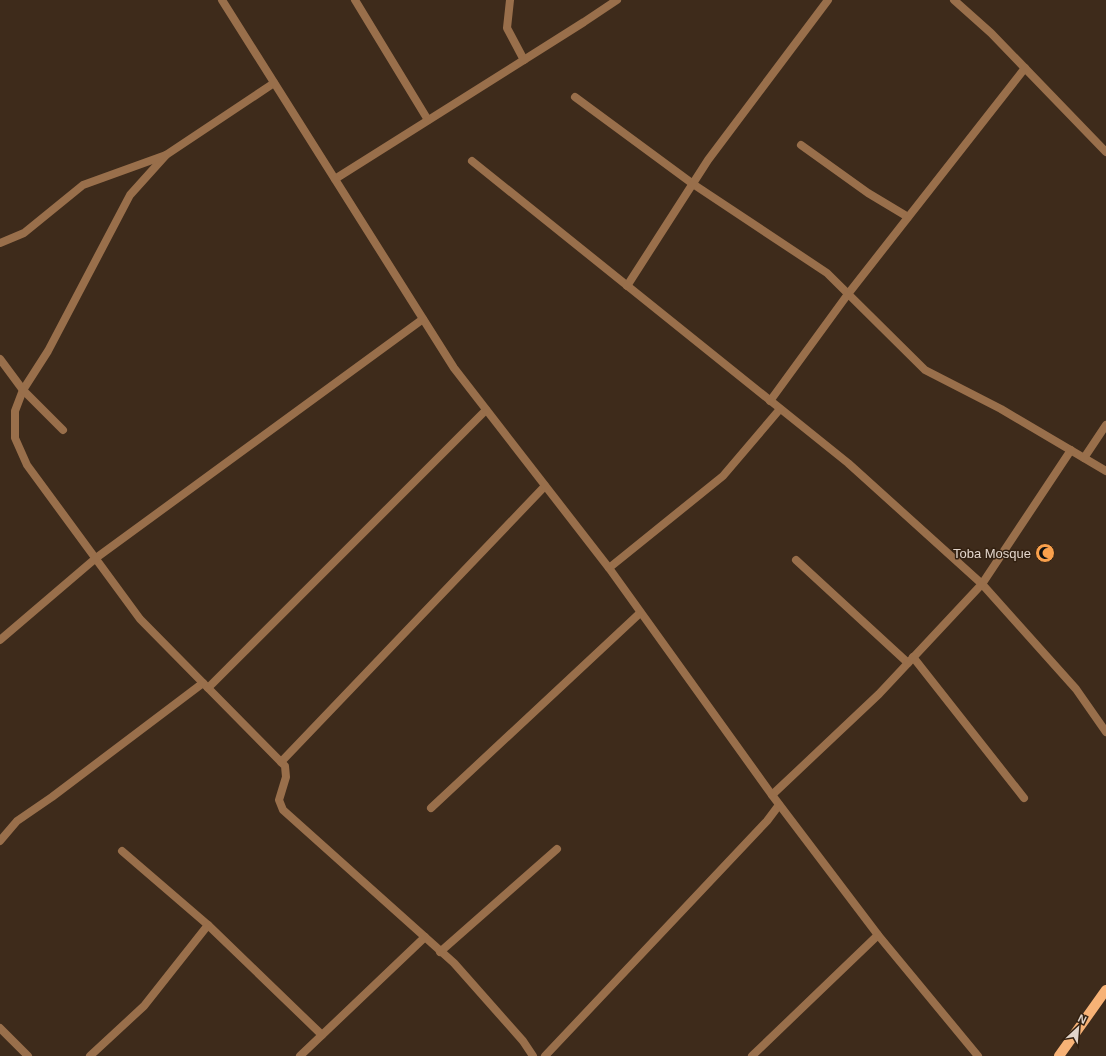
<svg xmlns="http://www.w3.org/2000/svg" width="1106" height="1056" font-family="Helvetica,sans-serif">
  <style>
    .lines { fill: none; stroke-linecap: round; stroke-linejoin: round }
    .minor { stroke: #996f4b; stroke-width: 8 }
    .tertiary { stroke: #996f4b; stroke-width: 8 }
    .primary { stroke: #f7b276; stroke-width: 10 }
    .labels { text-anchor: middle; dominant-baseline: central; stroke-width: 3; stroke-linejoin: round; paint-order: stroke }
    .poi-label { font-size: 13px; fill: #e2d5cb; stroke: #332111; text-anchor: end }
  </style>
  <rect width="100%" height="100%" fill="#3e2b1b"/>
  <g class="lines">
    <!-- minor -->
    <g class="minor">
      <polyline points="355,0 428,120"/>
      <polyline points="510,0 507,28 524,60"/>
      <polyline points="954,0 991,33 1106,152"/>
      <polyline points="575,97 693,184 827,273 925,370 1001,409 1106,471"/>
      <polyline points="801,145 868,193 908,217"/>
      <polyline points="166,155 130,195 48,351 23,390 15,411 15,438 27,465 140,619 285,766 286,777 279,800 283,810 454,963 523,1041 533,1056"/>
      <polyline points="472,161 848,463 982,584 1076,689 1106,732"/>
      <polyline points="335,179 584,22 617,0"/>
      <polyline points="0,243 24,233 83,185 166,155 274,83"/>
      <polyline points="627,286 708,160 828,0"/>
      <polyline points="0,359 23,390 63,430"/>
      <polyline points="770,401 848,294 1025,68"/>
      <polyline points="1084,458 1106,425"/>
      <polyline points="796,560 908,663"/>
      <polyline points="609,568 723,476 780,409"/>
      <polyline points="0,640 96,558 423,319"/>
      <polyline points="913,657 1024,798"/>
      <polyline points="208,688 486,410"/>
      <polyline points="281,762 545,486"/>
      <polyline points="772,795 879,694 982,584 1071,450"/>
      <polyline points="431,808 640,613"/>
      <polyline points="0,841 17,821 52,797 203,683"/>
      <polyline points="122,851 208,925 322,1035"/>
      <polyline points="440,952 557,849"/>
      <polyline points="0,1028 28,1056"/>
      <polyline points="90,1056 144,1006 208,925"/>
      <polyline points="300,1056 425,937"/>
      <polyline points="545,1056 767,821 779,805"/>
      <polyline points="752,1056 878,935"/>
    </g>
    <!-- tertiary -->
    <polyline class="tertiary" points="222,0 454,368 609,568 772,795 878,935 978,1056"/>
    <!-- primary -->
    <polyline class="primary" points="1059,1056 1106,990"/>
  </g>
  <!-- icons -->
  <defs>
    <symbol id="mosque-disc" viewBox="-11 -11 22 22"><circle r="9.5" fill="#f9a04c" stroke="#332111"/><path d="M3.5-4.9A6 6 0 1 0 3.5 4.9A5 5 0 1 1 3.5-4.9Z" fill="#111"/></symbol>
  </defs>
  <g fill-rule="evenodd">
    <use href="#mosque-disc" x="1034" y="542" width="22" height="22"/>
  </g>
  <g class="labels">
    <!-- poi labels -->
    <g class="poi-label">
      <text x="1031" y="553">Toba Mosque</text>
    </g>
  </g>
  <!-- north arrow -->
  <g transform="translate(1078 1028) rotate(26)" stroke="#332111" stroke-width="3" paint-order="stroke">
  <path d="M0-3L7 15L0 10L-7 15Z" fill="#e2d5cb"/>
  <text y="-6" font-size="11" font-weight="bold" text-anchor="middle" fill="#e2d5cb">N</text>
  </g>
</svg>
